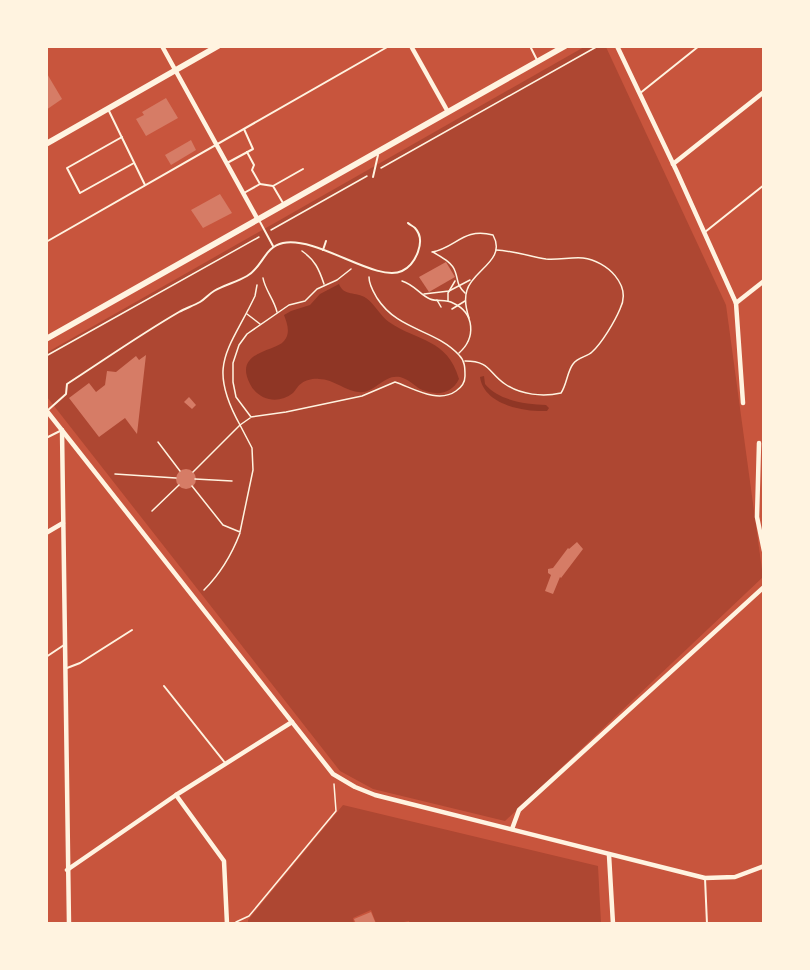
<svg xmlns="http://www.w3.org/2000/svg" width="810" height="970" font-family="Roboto,sans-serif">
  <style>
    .green { fill: #ae4732 }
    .water { fill: #8f3625 }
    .building { fill: #d67c66 }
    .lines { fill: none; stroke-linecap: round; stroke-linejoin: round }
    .path { stroke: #fff3e0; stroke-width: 1.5 }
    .service { stroke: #fff3e0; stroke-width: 2 }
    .minor { stroke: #fff3e0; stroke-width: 4.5 }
    .tertiary { stroke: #fff3e0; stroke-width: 6 }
  </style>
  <rect width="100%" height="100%" fill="#c8553d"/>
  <!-- green -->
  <g class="green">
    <polygon points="584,47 606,47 726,305 763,577 505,821 373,789 340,771 47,397 46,353"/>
    <polygon points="343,805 598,866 601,923 410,924 409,921 399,923 376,923 371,910 353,918 354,923 248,923 248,920"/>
  </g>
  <!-- water -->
  <g class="water">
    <path d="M339,284C344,297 356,291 366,298C375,304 380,316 389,322C418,342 447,338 459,379C451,395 436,396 420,389C414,385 408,379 400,377C385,374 377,390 363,392C348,394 335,379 319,379C314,378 306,380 302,383C298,385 296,390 293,393C278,405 258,400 250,384C233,351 275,352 284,341C291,333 287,323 284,315L291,311L310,305L320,294Z"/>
    <path d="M484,376L485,384C499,401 526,404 546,405L549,408L547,411C524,412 484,405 480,377Z"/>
  </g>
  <!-- building -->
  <g class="building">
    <polygon points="46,72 62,99 46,110"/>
    <polygon points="166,98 178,118 146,136 136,119 144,115 142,112"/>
    <polygon points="191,140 196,150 171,165 165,155"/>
    <polygon points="220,194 232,213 203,228 191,210"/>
    <polygon points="446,262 455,277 429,292 419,277"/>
    <polygon points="146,355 137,434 125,418 99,437 69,398 89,383 96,392 105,385 107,371 116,372 136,356 139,360"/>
    <polygon points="189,397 196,405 192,409 184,402"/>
    <circle cx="186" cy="479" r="10"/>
    <polygon points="577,542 583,549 561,578 560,577 553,594 545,591 551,575 548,573 548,569 553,568 568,548 569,549"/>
    <polygon points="371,912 376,924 356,924 354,919"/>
  </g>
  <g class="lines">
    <!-- path -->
    <g class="path">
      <polyline points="381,168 598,46"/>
      <polyline points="271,230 367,176"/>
      <path d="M302,251C315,260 319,269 324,284"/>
      <path d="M432,252C456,248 463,227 493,235C507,260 473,270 467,290C464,299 466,309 469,318"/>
      <path d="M433,252C441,257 452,262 455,271C459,282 456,284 465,293"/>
      <path d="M351,269L337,280L317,289L305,301L289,305L247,334L239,345L233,363V382L236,397L251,417L286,412L362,396L395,382C413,388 438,404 456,391C462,387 465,383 465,376C465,368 465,361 459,355C435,329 398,331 377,298C373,291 369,285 369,277"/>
      <path d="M263,278C265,290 274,299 277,312"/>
      <path d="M402,281C415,285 420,295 430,299C437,302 446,299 453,303C475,313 476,338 459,353"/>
      <polyline points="424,294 449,291 470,280"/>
      <polyline points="437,300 441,307"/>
      <polyline points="448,301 448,293 455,281"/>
      <polyline points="452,309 465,301"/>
      <polyline points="247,314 260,324"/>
      <polyline points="46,356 259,237"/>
      <path d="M465,361C490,361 488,372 505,384C521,395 543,397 561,393C567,384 567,372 573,364C578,357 587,357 592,352C602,343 615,321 620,309C632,285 607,261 583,258C571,257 559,260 546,259C529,256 514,251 496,250"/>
      <path d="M250,418L240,425C206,364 229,351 255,296L257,285"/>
      <polyline points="158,442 180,471"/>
      <polyline points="115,474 176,478"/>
      <polyline points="195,479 232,481"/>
      <polyline points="192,486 223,525 240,532 253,470 252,448 240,425 193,472"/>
      <polyline points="152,511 179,485"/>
      <path d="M204,590C220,574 232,554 240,533"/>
      <polyline points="236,922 249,916 336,811 334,784"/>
    </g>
    <!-- service -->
    <g class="service">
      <polyline points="530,46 537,60"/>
      <polyline points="639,94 699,46"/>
      <polyline points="108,109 145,185"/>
      <polyline points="122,137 67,168 80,193 134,163"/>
      <polyline points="227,163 253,149 244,129"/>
      <polyline points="373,177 378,155"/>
      <polyline points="260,184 273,186"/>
      <polyline points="244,193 260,184 252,170 254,165 247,152"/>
      <polyline points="283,203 273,186 303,169"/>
      <polyline points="259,220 273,246"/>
      <polyline points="705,232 764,185"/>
      <polyline points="46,242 389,46"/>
      <polyline points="323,250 326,241"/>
      <path d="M47,411L66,394L67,384C104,360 141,334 179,312C186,308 193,306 200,302C205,299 209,294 214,291C224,285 237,282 247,276C263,267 264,247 283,243C318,236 376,283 402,271C415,265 427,241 415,228C413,226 410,225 408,223"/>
      <polyline points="46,438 62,430"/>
      <polyline points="46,657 64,645"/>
      <polyline points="67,668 80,663 132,630"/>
      <polyline points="164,686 226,764"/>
      <polyline points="705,878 707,924"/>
    </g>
    <!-- minor -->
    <g class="minor">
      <polyline points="162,46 258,220"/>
      <polyline points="411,46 448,112"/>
      <polyline points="617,46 677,172 736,303 743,403"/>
      <polyline points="673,164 764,92"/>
      <polyline points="736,303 764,281"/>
      <polyline points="46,410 333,774 355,787 375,795 705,878 735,877 764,866"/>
      <polyline points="62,430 69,924"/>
      <polyline points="759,443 757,517 764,551"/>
      <polyline points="46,533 63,523"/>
      <polyline points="176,795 224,861 227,924"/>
      <polyline points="512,829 519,810 764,587"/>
      <polyline points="609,855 613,924"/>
      <polyline points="67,870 176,795 292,722"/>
    </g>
    <!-- tertiary -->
    <g class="tertiary">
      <polyline points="46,144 218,46"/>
      <polyline points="46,339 565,46"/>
    </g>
  </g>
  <!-- border -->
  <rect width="810" height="970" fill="none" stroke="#fff3e0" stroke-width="96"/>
</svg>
